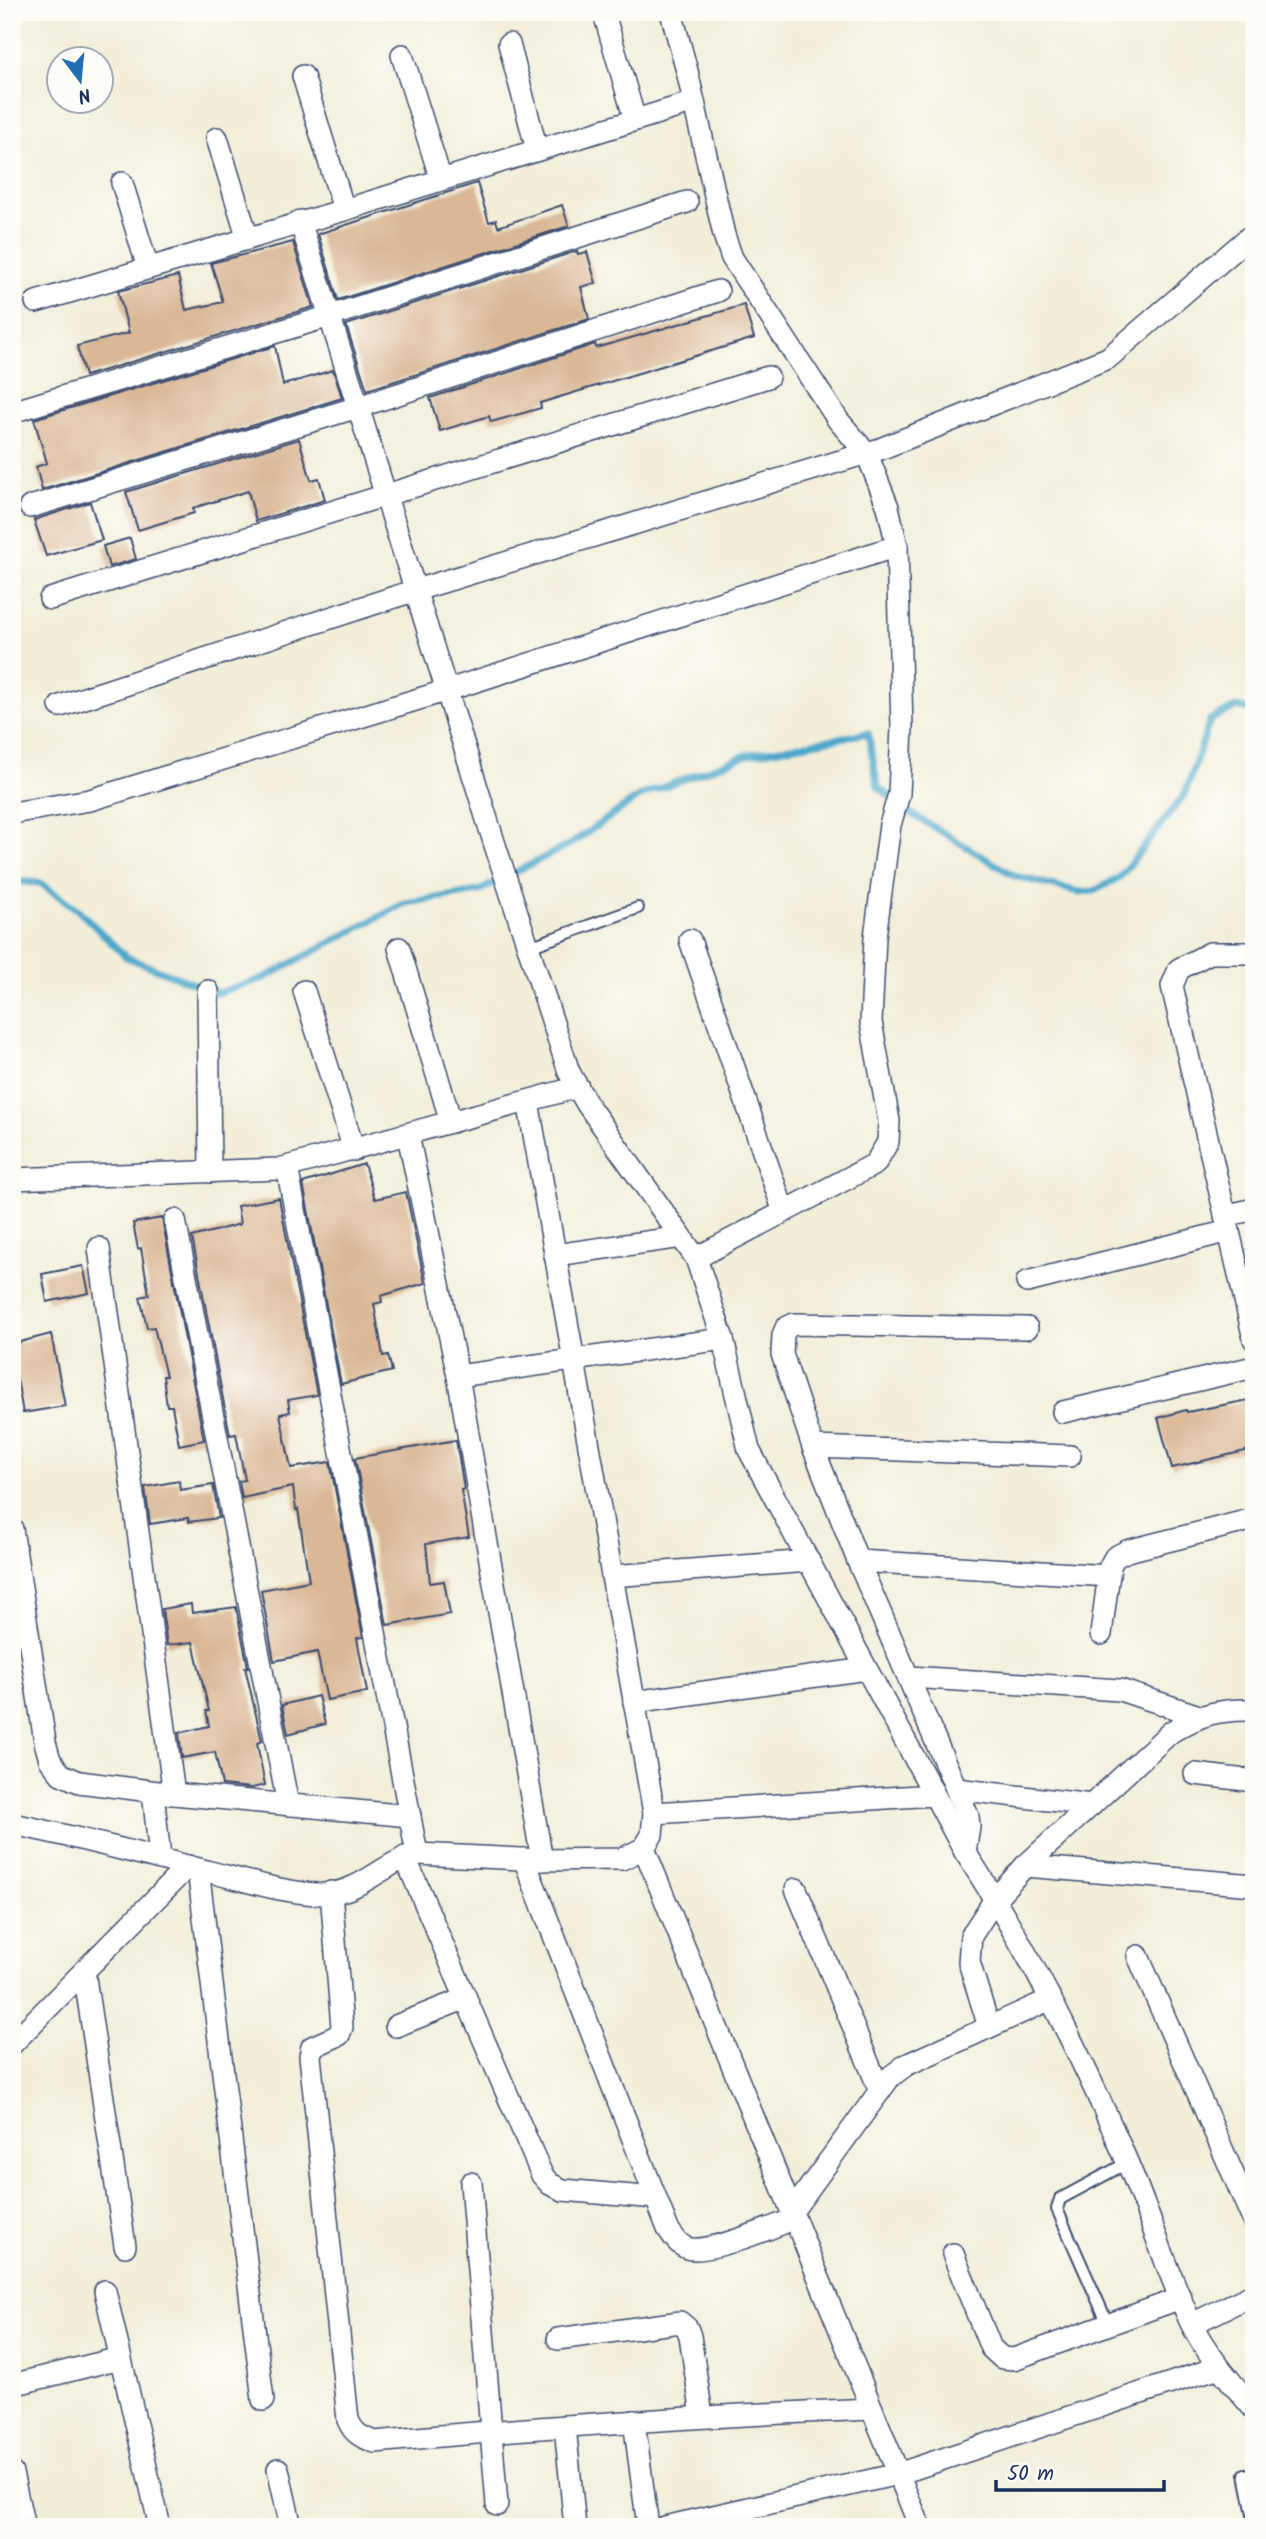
<svg xmlns="http://www.w3.org/2000/svg" width="1266" height="2539" font-family="Kalam,sans-serif">
  <style>
    .lines { fill: none; stroke-linecap: round; stroke-linejoin: round }
    .stream { stroke: #4da7cb; stroke-width: 7 }
    .building { fill: #dab896 }
    .lane-casing { stroke: #3b4c70; stroke-width: 14 }
    .street-casing { stroke: #3b4c70; stroke-width: 24 }
    .lane { stroke: #fff; stroke-width: 10 }
    .street { stroke: #fff; stroke-width: 21 }
  </style>
  <rect width="100%" height="100%" fill="#fdfcf7"/>
  <filter id="ink" filterUnits="userSpaceOnUse"><feTurbulence type="fractalNoise" baseFrequency=".0143" numOctaves="2"/><feDisplacementMap in="SourceGraphic" scale="14" xChannelSelector="R" yChannelSelector="G"/><feConvolveMatrix kernelMatrix="1 2 1 2 8 2 1 2 1" color-interpolation-filters="sRGB"/></filter>
  <filter id="wash" filterUnits="userSpaceOnUse"><feTurbulence type="fractalNoise" baseFrequency=".00686" numOctaves="4" result="noise"/><feDisplacementMap in="SourceGraphic" scale="28" xChannelSelector="R" yChannelSelector="G"/><feGaussianBlur stdDeviation="1.57" result="paint"/><feColorMatrix in="noise" values="0 0 0 0 0 0 0 0 0 0 0 0 0 0 0 0 0 1.4 0 .05"/><feComposite in="paint" operator="in"/></filter>
  <g filter="url(#wash)">
    <rect width="100%" height="100%" fill="#f2eed9"/>
    <g class="lines">
      <!-- stream -->
      <polyline class="stream" points="12,881 40,883 77,909 126,957 217,993 262,979 405,903 479,891 572,843 640,796 746,755 868,733 878,787 915,816 1015,876 1079,892 1094,891 1120,877 1185,794 1210,720 1236,707 1254,711"/>
    </g>
    <g id="blocks">
      <!-- building -->
      <g class="building">
        <polygon points="477,183 489,222 496,220 498,227 562,205 569,226 338,300 318,234"/>
        <polygon points="293,242 313,307 85,376 77,346 129,333 118,291 178,276 186,310 223,302 211,263"/>
        <polygon points="577,251 578,254 587,252 596,283 581,287 589,319 367,390 346,325"/>
        <polygon points="744,305 754,338 540,403 541,408 491,422 489,416 440,431 430,398 595,344 596,348"/>
        <polygon points="275,346 283,385 333,370 342,398 42,490 36,467 47,463 34,419"/>
        <polygon points="299,439 311,480 319,478 325,500 256,521 248,491 193,508 194,513 138,530 126,492"/>
        <polygon points="90,502 102,540 46,556 34,520"/>
        <polygon points="130,538 136,559 109,567 103,546"/>
        <polygon points="364,1164 375,1199 406,1192 425,1283 381,1296 382,1302 374,1304 383,1356 388,1355 392,1371 341,1384 303,1183"/>
        <polygon points="279,1198 317,1395 288,1400 290,1412 280,1414 291,1468 330,1462 363,1637 357,1638 367,1692 327,1700 317,1652 274,1661 261,1590 309,1581 298,1509 296,1510 293,1487 242,1498 239,1481 245,1480 236,1434 230,1435 192,1237 240,1224 237,1206"/>
        <polygon points="162,1218 204,1440 179,1445 172,1406 167,1406 163,1376 166,1376 154,1327 147,1328 140,1297 149,1295 141,1248 138,1249 133,1223"/>
        <polygon points="83,1266 89,1293 47,1302 42,1274"/>
        <polygon points="51,1334 65,1406 23,1413 15,1368 12,1368 12,1344"/>
        <polygon points="1254,1399 1254,1449 1172,1468 1158,1418 1186,1410 1187,1412"/>
        <polygon points="456,1440 464,1489 461,1490 469,1537 426,1544 430,1583 444,1581 450,1614 387,1625 355,1458"/>
        <polygon points="179,1481 180,1490 213,1485 219,1518 189,1522 188,1518 150,1524 145,1487"/>
        <polygon points="191,1604 192,1613 236,1607 248,1667 245,1667 262,1741 257,1743 265,1785 252,1788 222,1785 215,1752 182,1758 179,1733 209,1726 206,1711 209,1711 193,1642 167,1645 162,1609"/>
        <polygon points="318,1696 325,1724 288,1734 282,1705"/>
      </g>
    </g>
  </g>
  <g filter="url(#ink)">
    <use href="#blocks" fill-opacity="0" stroke="#3b4c70" stroke-width="2"/>
    <g class="lines">
      <defs>
        <g id="lane">
          <polyline points="529,947 638,908"/>
          <polyline points="1108,2324 1057,2209 1060,2199 1127,2163"/>
          <polyline points="1245,2474 1254,2520"/>
        </g>
        <g id="street">
          <polyline points="671,12 687,71 724,235 732,258 838,420 867,454 888,507 897,546 902,728 899,794 890,825 875,937 871,1022 889,1121 888,1142 875,1164 696,1258"/>
          <polyline points="605,17 635,120"/>
          <polyline points="509,44 537,150"/>
          <polyline points="402,55 441,180"/>
          <polyline points="303,76 344,210"/>
          <polyline points="217,138 248,239"/>
          <polyline points="122,183 148,268"/>
          <path d="M300,221L494,842L569,1072L587,1104L696,1258L723,1339L749,1450L965,1852C1029,1950 1082,2056 1128,2164C1150,2216 1167,2271 1191,2323C1207,2355 1231,2382 1254,2409"/>
          <polyline points="36,302 344,210 694,102"/>
          <polyline points="12,412 330,316 687,202"/>
          <polyline points="30,507 358,407 718,291"/>
          <polyline points="50,599 768,377"/>
          <polyline points="60,706 416,590 880,449 1108,358 1254,233"/>
          <polyline points="12,813 90,800 448,690 897,546"/>
          <polyline points="690,940 784,1212"/>
          <polyline points="399,948 451,1122"/>
          <polyline points="1254,953 1210,953 1179,969 1172,986 1254,1339"/>
          <polyline points="208,991 210,1172"/>
          <polyline points="304,991 354,1150"/>
          <polyline points="408,1135 458,1376 542,1860"/>
          <polyline points="287,1167 417,1854"/>
          <polyline points="12,1179 279,1169 578,1087"/>
          <polyline points="1225,1216 1254,1209"/>
          <polyline points="175,1220 288,1805"/>
          <polyline points="99,1248 174,1794"/>
          <polyline points="555,1255 682,1237"/>
          <polyline points="1027,1282 1229,1231"/>
          <polyline points="458,1376 723,1339"/>
          <polyline points="1063,1412 1254,1367"/>
          <polyline points="813,1447 1070,1456"/>
          <polyline points="12,1529 45,1742 50,1760 61,1774 79,1782 174,1794 410,1816"/>
          <polyline points="858,1561 1109,1576"/>
          <polyline points="612,1576 809,1561"/>
          <polyline points="1101,1634 1110,1566 1115,1557 1127,1551 1254,1519"/>
          <polyline points="909,1677 1120,1690 1199,1716"/>
          <polyline points="634,1702 866,1669"/>
          <polyline points="1195,1774 1254,1781"/>
          <polyline points="956,1789 1092,1805"/>
          <polyline points="153,1792 160,1858"/>
          <polyline points="654,1813 934,1795"/>
          <path d="M12,1824C79,1837 144,1855 210,1872C244,1880 291,1895 325,1894C362,1892 384,1862 417,1854L542,1860L622,1859L644,1848L652,1835L654,1813L528,1101"/>
          <polyline points="644,1848 920,2527"/>
          <polyline points="965,1852 969,1827 968,1816 858,1561 813,1447 782,1354 783,1335 786,1328 794,1324 1027,1328"/>
          <polyline points="405,1857 542,2175 550,2184 563,2190 656,2198"/>
          <path d="M524,1859L668,2229C674,2237 678,2245 687,2248C707,2255 772,2227 794,2219"/>
          <polyline points="1025,1866 1254,1885"/>
          <polyline points="198,1869 263,2400"/>
          <polyline points="796,1889 880,2091"/>
          <path d="M331,1892L342,2027L339,2035L312,2047L310,2056L348,2420C354,2434 361,2437 375,2442C541,2426 706,2416 872,2409"/>
          <polyline points="1138,1956 1254,2222"/>
          <polyline points="84,1971 125,2246"/>
          <polyline points="396,2026 466,1998"/>
          <path d="M989,2027L969,1962L971,1936L995,1899L1025,1866L1171,1732C1201,1714 1219,1709 1254,1710"/>
          <polyline points="12,2044 188,1866"/>
          <polyline points="471,2183 497,2505"/>
          <polyline points="791,2213 890,2077 906,2065 1051,1999"/>
          <polyline points="953,2254 991,2348 1002,2358 1014,2359 1181,2298"/>
          <polyline points="105,2291 160,2527"/>
          <polyline points="1192,2324 1254,2294"/>
          <polyline points="558,2339 680,2322 687,2328 690,2336 702,2416"/>
          <polyline points="12,2385 120,2358"/>
          <polyline points="634,2421 648,2527"/>
          <polyline points="565,2426 575,2527"/>
          <polyline points="278,2469 291,2527"/>
          <polyline points="12,2473 24,2527"/>
          <polyline points="665,2527 898,2474 1219,2367"/>
        </g>
      </defs>
      <!-- lane casing -->
      <use href="#lane" class="lane-casing"/>
      <!-- street casing -->
      <use href="#street" class="street-casing"/>
      <!-- lane -->
      <use href="#lane" class="lane"/>
      <!-- street -->
      <use href="#street" class="street"/>
    </g>
  </g>
  <!-- margin -->
  <rect width="1266" height="2539" fill="none" stroke="#fdfcf7" stroke-width="42"/>
  <!-- north arrow -->
  <g transform="translate(80 80) rotate(164)"><circle r="33" fill="#fdfcf7" stroke="#a3aaba" stroke-width="2"/>
  <path d="M0-5L12 26L0 18L-12 26Z" fill="#1f6fb2"/>
  <text y="-10" font-size="19" font-weight="bold" text-anchor="middle" fill="#1b2f5e">N</text>
  </g>
  <!-- scale -->
  <path d="M996 2480v10h168v-10" fill="none" stroke="#1b2f5e" stroke-width="3.5"/>
  <text x="1007" y="2480" font-size="21" fill="#1b2f5e" stroke="#fdfcf7" stroke-width="5" paint-order="stroke">50 m</text>
</svg>
